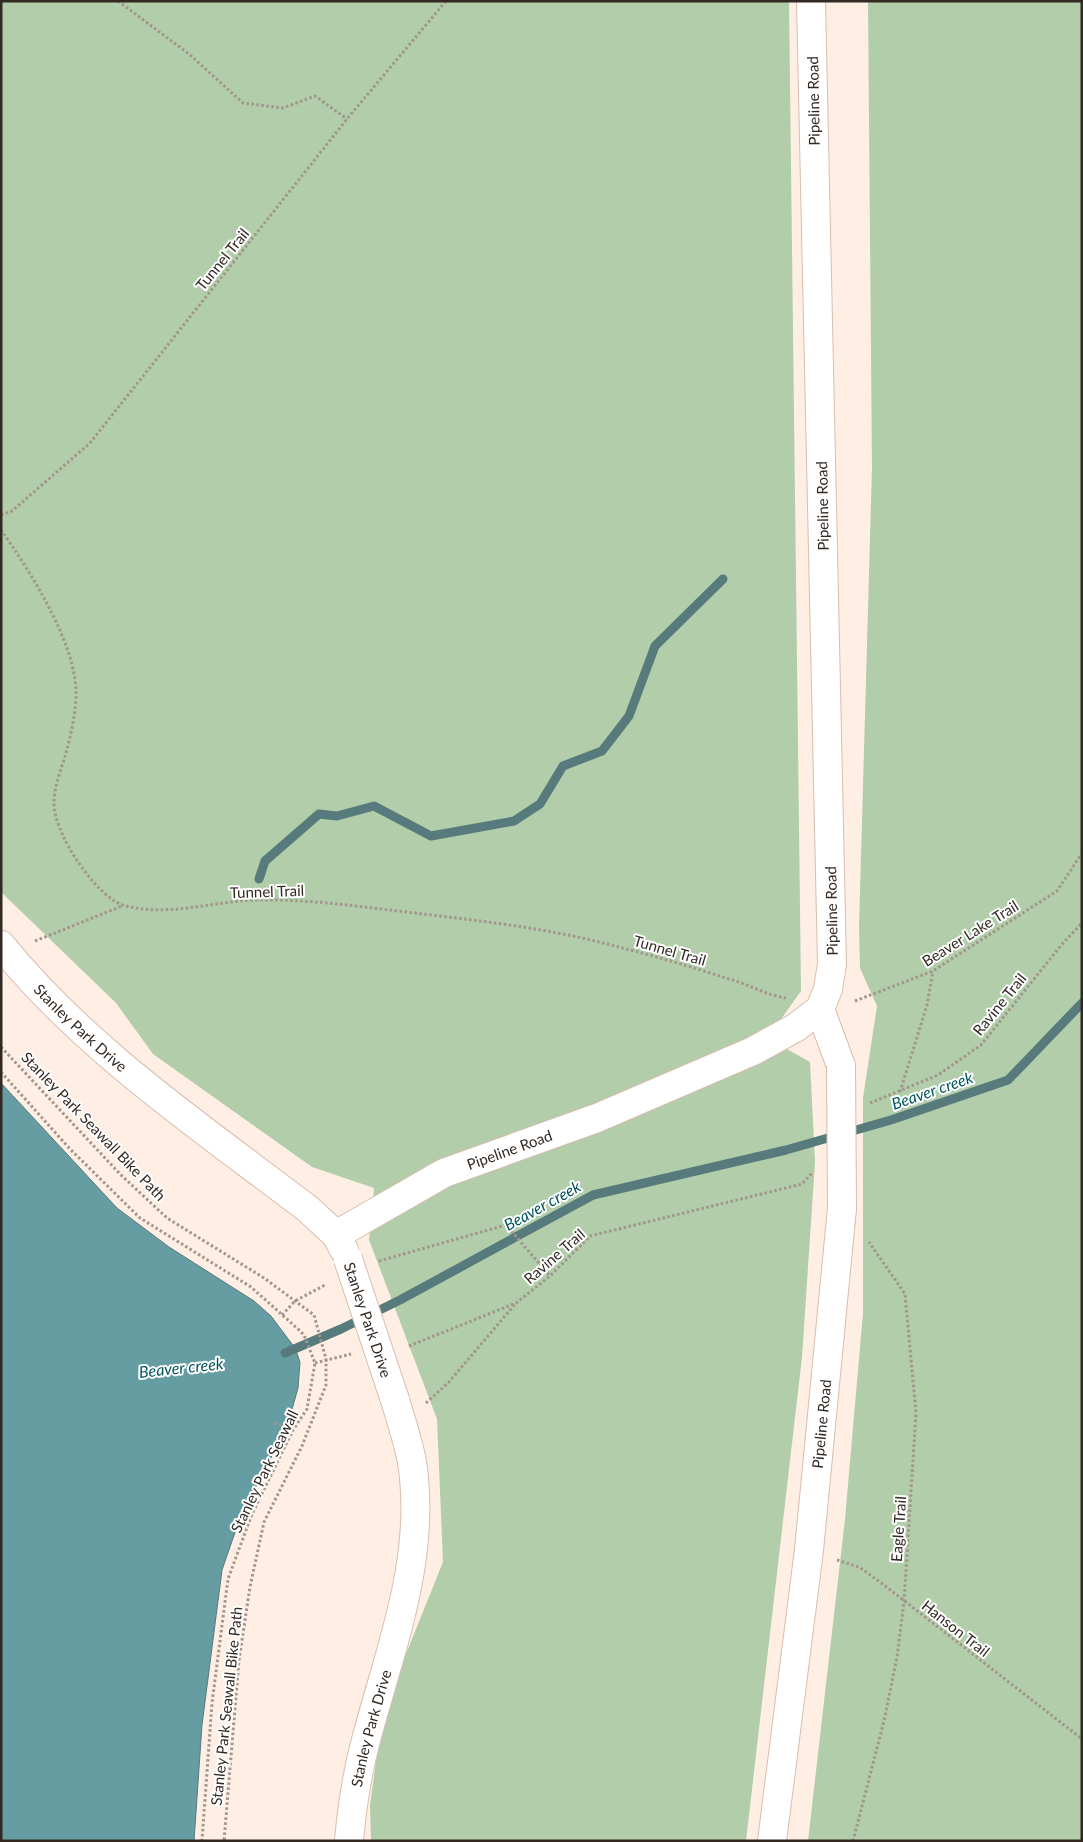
<svg xmlns="http://www.w3.org/2000/svg" width="1083" height="1842" font-family="Lato,sans-serif">
  <style>
    .forest { fill: #b1cda9 }
    .water { fill: #669da2; stroke: #577a7c }
    .lines { fill: none; stroke-linecap: round; stroke-linejoin: round }
    .stream { stroke: #577a7c; stroke-width: 9 }
    .street-casing { stroke: #d8beaf; stroke-width: 30 }
    .secondary-casing { stroke: #d8beaf; stroke-width: 30 }
    .path { stroke: #a2958c; stroke-width: 3; stroke-dasharray: 2.5 2.5; stroke-linecap: butt }
    .street { stroke: #fff; stroke-width: 28 }
    .secondary { stroke: #fff; stroke-width: 28 }
    .street-bridge-casing { stroke: #d8beaf; stroke-width: 30; stroke-linecap: butt }
    .secondary-bridge-casing { stroke: #d8beaf; stroke-width: 30; stroke-linecap: butt }
    .street-bridge { stroke: #fff; stroke-width: 28 }
    .secondary-bridge { stroke: #fff; stroke-width: 28 }
    .labels { text-anchor: middle; dominant-baseline: central; stroke-width: 4; stroke-linejoin: round; paint-order: stroke }
    .street-label { font-size: 15px; fill: #332923; stroke: #fefefe }
    .water-label { font-size: 16px; font-style: italic; fill: #00555b; stroke: #fefefe }
  </style>
  <rect width="100%" height="100%" fill="#feeee4"/>
  <!-- forest -->
  <g class="forest">
    <polygon points="1,1 789,1 801,991 779,1022 785,1048 810,1062 815,1162 802,1357 746,1841 371,1841 370,1805 383,1711 443,1562 437,1419 369,1240 374,1188 312,1167 153,1054 116,1003 1,892"/>
    <polygon points="868,1 1082,1 1082,1841 808,1841 845,1519 863,1313 863,1098 877,1006 860,968 859,927 872,468"/>
  </g>
  <!-- water -->
  <polygon class="water" points="1,1083 117,1208 169,1247 254,1301 271,1316 295,1348 300,1362 298,1388 287,1427 241,1515 222,1570 202,1725 194,1841 1,1841"/>
  <g class="lines">
    <!-- stream -->
    <g class="stream">
      <polyline points="259,879 265,861 319,814 337,816 374,806 431,836 514,821 540,804 563,766 602,751 629,716 655,646 723,579"/>
      <polyline points="285,1353 341,1329 400,1300 593,1195 786,1150 891,1120 1008,1080 1082,1003"/>
    </g>
    <defs>
      <g id="street">
        <polyline points="820,1009 841,1066"/>
        <path id="s1" d="M772,1841L809,1550L842,1208"/>
      </g>
      <g id="secondary">
        <path id="s2" d="M1,945C86,1050 202,1128 308,1209L336,1235L344,1250"/>
        <path id="s3" d="M336,1235L444,1173L597,1118L753,1051L795,1028L820,1009L828,989L832,964L811,1"/>
        <path id="s4" d="M349,1841C352,1807 357,1773 366,1740C390,1649 427,1558 412,1462C408,1441 401,1420 395,1400"/>
      </g>
    </defs>
    <!-- street casing -->
    <use href="#street" class="street-casing"/>
    <!-- secondary casing -->
    <use href="#secondary" class="secondary-casing"/>
    <!-- path -->
    <g class="path">
      <polyline points="118,1 189,54 243,103 283,108 315,96 347,119"/>
      <polyline points="1,515 12,511 90,443 347,119 446,1"/>
      <path d="M1,530C30,571 76,643 76,693C76,713 71,734 66,753C61,770 53,789 54,807C55,817 60,829 64,838C74,859 103,901 126,906C169,917 214,901 257,900C307,899 356,906 406,912C472,920 542,927 607,944C648,954 689,966 729,979C748,984 766,995 786,998"/>
      <polyline points="35,941 122,906"/>
      <polyline points="855,1001 933,971 1057,891 1082,853"/>
      <polyline points="1,1047 120,1174 167,1218 264,1278 314,1315 326,1359 326,1385 302,1446 264,1522 250,1587 239,1660 224,1841"/>
      <polyline points="1,1072 70,1149 140,1218 251,1287 298,1329 304,1335 315,1363 307,1409 293,1430 252,1514 228,1579 212,1703 202,1841"/>
      <polyline points="900,1092 927,1005 933,971"/>
      <polyline points="870,1103 938,1075 981,1045 1063,943 1082,923"/>
      <polyline points="379,1261 506,1225 550,1276"/>
      <polyline points="282,1315 295,1301 325,1285"/>
      <polyline points="409,1346 516,1303 550,1276 590,1236 802,1184 812,1173"/>
      <polyline points="315,1363 351,1354"/>
      <polyline points="426,1403 449,1382 516,1303"/>
      <polyline points="274,1423 293,1430"/>
      <polyline points="837,1560 859,1567 884,1585 1082,1739"/>
      <polyline points="853,1841 884,1721 897,1657 904,1602 916,1413 905,1294 869,1242"/>
    </g>
    <!-- street -->
    <use href="#street" class="street"/>
    <!-- secondary -->
    <use href="#secondary" class="secondary"/>
    <defs>
      <polyline id="street-bridge" points="841,1066 842,1208"/>
      <g id="secondary-bridge">
        <path id="s5" d="M348,1259L395,1400"/>
      </g>
    </defs>
    <!-- street-bridge casing -->
    <use href="#street-bridge" class="street-bridge-casing"/>
    <!-- secondary-bridge casing -->
    <use href="#secondary-bridge" class="secondary-bridge-casing"/>
    <!-- street-bridge -->
    <use href="#street-bridge" class="street-bridge"/>
    <!-- secondary-bridge -->
    <use href="#secondary-bridge" class="secondary-bridge"/>
  </g>
  <g class="labels">
    <!-- street labels -->
    <g class="street-label">
      <text transform="translate(813 101) rotate(-91)">Pipeline Road</text>
      <text transform="translate(222 259) rotate(-51)">Tunnel Trail</text>
      <text transform="translate(822 506) rotate(-91)">Pipeline Road</text>
      <text transform="translate(267 891) rotate(-2)">Tunnel Trail</text>
      <text transform="translate(831 911) rotate(-91)">Pipeline Road</text>
      <text transform="translate(970 933) rotate(-32)">Beaver Lake Trail</text>
      <text transform="translate(670 950) rotate(16)">Tunnel Trail</text>
      <text transform="translate(999 1004) rotate(-51)">Ravine Trail</text>
      <text stroke="none"><textPath href="#s2" startOffset="115">Stanley Park Drive</textPath></text>
      <text transform="translate(94 1126) rotate(46)">Stanley Park Seawall Bike Path</text>
      <text stroke="none"><textPath href="#s3" startOffset="194">Pipeline Road</textPath></text>
      <text transform="translate(554 1256) rotate(-41)">Ravine Trail</text>
      <text stroke="none"><textPath href="#s5" startOffset="64">Stanley Park Drive</textPath></text>
      <text stroke="none"><textPath href="#s1" startOffset="420">Pipeline Road</textPath></text>
      <text transform="translate(264 1471) rotate(-64)">Stanley Park Seawall</text>
      <text transform="translate(898 1529) rotate(-86)">Eagle Trail</text>
      <text transform="translate(956 1628) rotate(38)">Hanson Trail</text>
      <text transform="translate(226 1706) rotate(-84)">Stanley Park Seawall Bike Path</text>
      <text stroke="none"><textPath href="#s4" startOffset="115">Stanley Park Drive</textPath></text>
    </g>
    <!-- water labels -->
    <g class="water-label">
      <text transform="translate(932 1090) rotate(-19)">Beaver creek</text>
      <text transform="translate(542 1205) rotate(-29)">Beaver creek</text>
      <text transform="translate(181 1367) rotate(-6)">Beaver creek</text>
    </g>
  </g>
  <!-- border -->
  <rect width="1083" height="1842" fill="none" stroke="#332923" stroke-width="5"/>
</svg>
